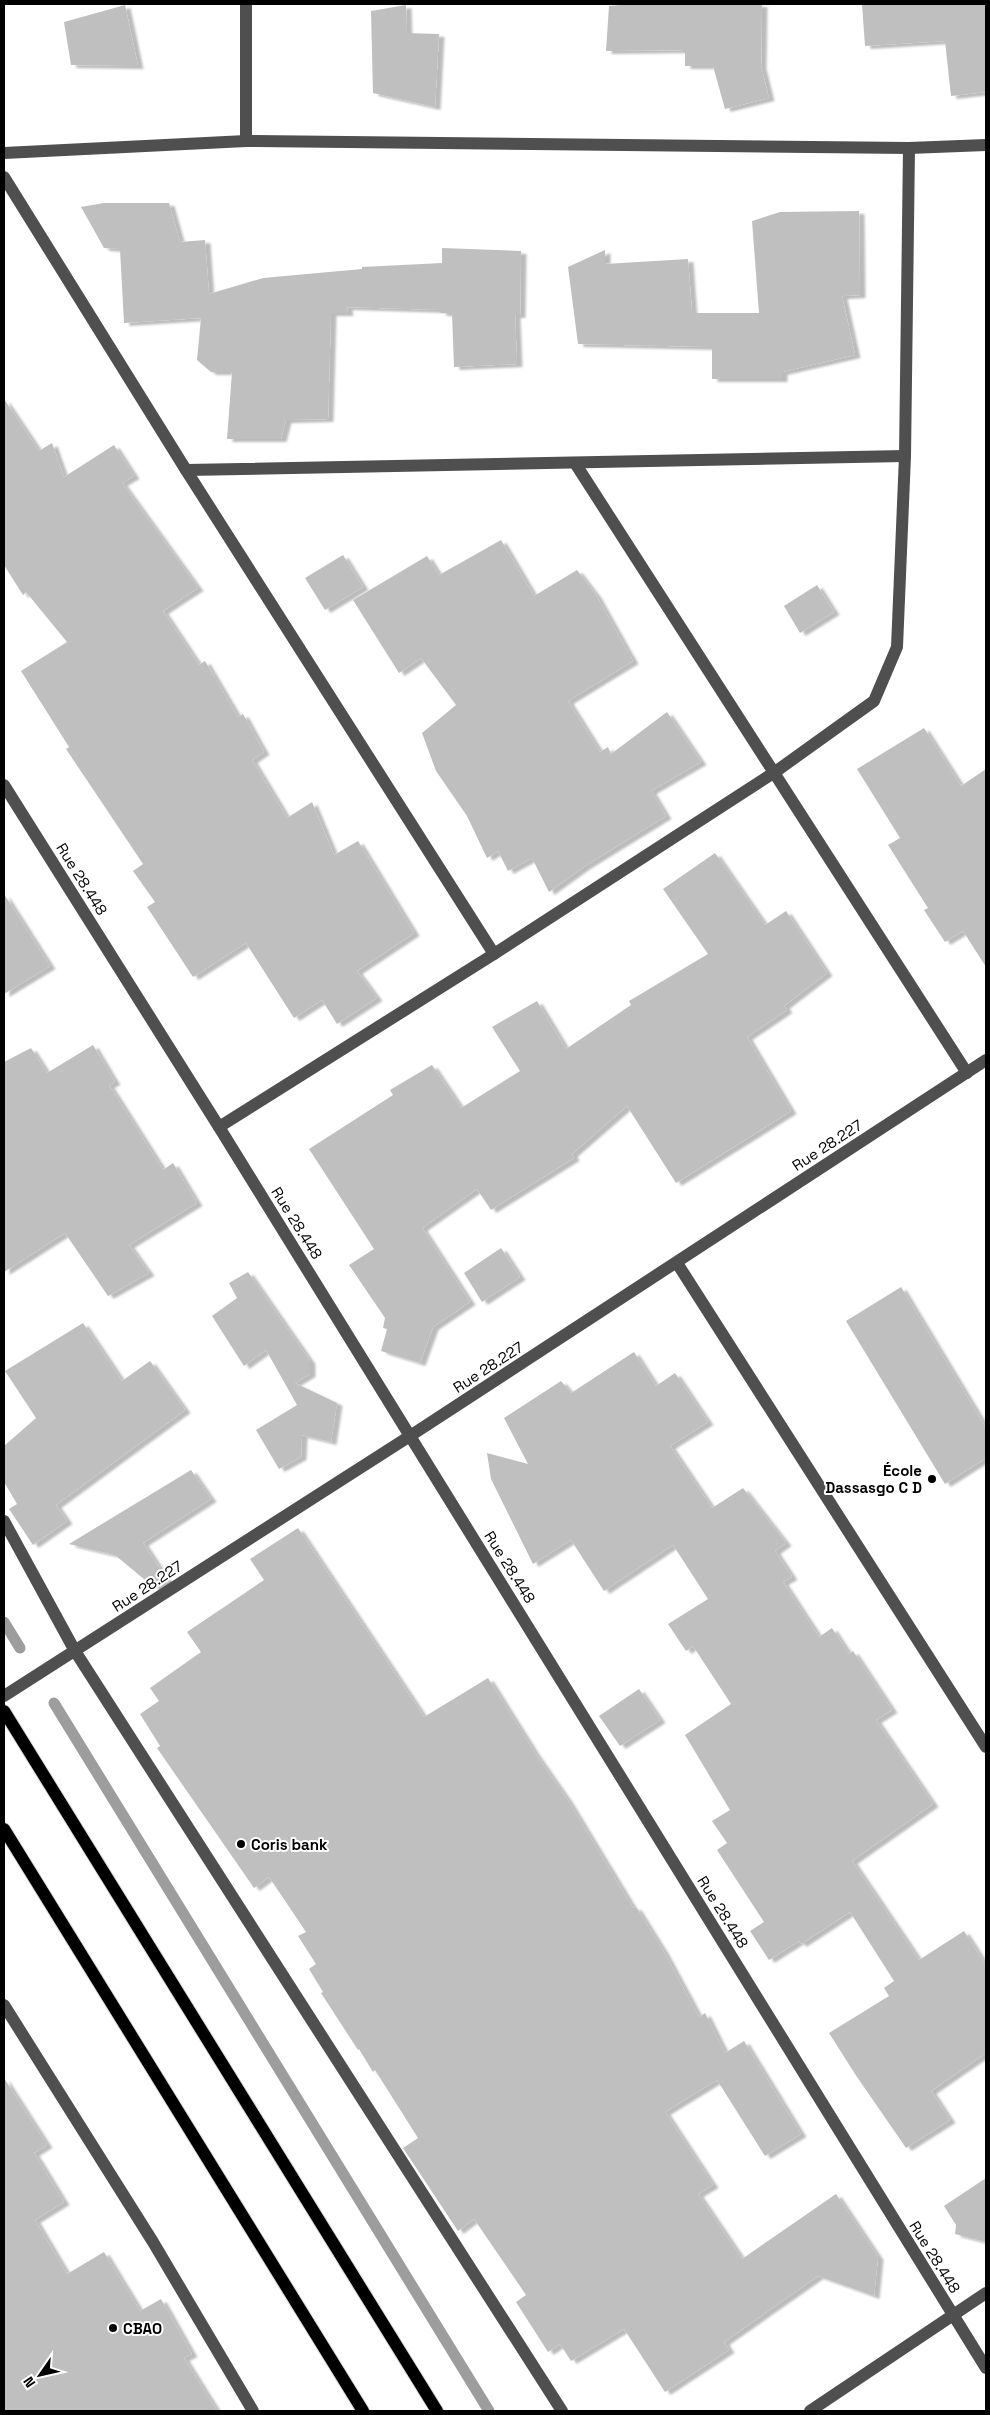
<svg xmlns="http://www.w3.org/2000/svg" width="990" height="2415" font-family="'Space Grotesk',sans-serif">
  <style>
    .lines { fill: none; stroke-linecap: round; stroke-linejoin: round }
    .stream { stroke: #9d9d9d; stroke-width: 11 }
    .building { fill: #bfbfbf; filter: url(#shadow) }
    .major-casing { stroke: #dbdbdb; stroke-width: 14 }
    .minor { stroke: #4f4f4f; stroke-width: 12 }
    .major { stroke: #000; stroke-width: 12 }
    .poi-dot { fill: #000; stroke: #fff; stroke-width: 2 }
    .labels { text-anchor: middle; dominant-baseline: central; stroke-width: 4; stroke-linejoin: round; paint-order: stroke }
    .street-label { font-size: 15px; fill: #000; stroke: #fff }
    .poi-label { font-size: 15px; font-weight: bold; fill: #000; stroke: #fff; text-anchor: start }
  </style>
  <defs>
    <filter id="shadow"><feDropShadow dx="5.5" dy="3" stdDeviation="1" flood-color="#0004"/></filter>
  </defs>
  <rect width="100%" height="100%" fill="#fff"/>
  <g class="lines">
    <!-- stream -->
    <g class="stream">
      <polyline points="4,1622 20,1648"/>
      <polyline points="54,1703 489,2411"/>
    </g>
  </g>
  <!-- building -->
  <g class="building">
    <polygon points="632,4 762,4 761,66 769,98 725,109 713,66 685,66 685,50 606,51 609,6"/>
    <polygon points="862,4 986,4 986,92 951,96 945,41 865,46"/>
    <polygon points="125,5 138,66 71,65 64,22"/>
    <polygon points="406,5 407,33 439,34 435,107 373,93 371,11"/>
    <polygon points="104,203 169,203 180,242 205,240 209,294 263,278 362,269 362,267 442,263 442,248 521,251 520,315 515,315 517,364 454,367 452,313 441,313 441,310 347,307 348,313 331,313 328,419 286,420 281,439 227,439 232,372 211,372 197,360 201,318 124,323 120,249 104,248 81,207"/>
    <polygon points="859,211 860,295 842,296 855,355 782,372 782,379 712,379 712,347 578,344 568,267 605,250 605,264 688,259 692,313 759,313 752,221 780,212"/>
    <polygon points="4,399 39,451 52,443 64,477 114,445 134,476 122,483 198,588 163,611 199,665 205,661 238,717 243,714 264,752 252,760 287,818 312,802 334,855 358,841 414,933 357,971 377,998 337,1024 322,1000 294,1018 246,943 193,977 147,907 155,902 133,871 143,864 66,749 69,747 21,671 67,642 26,592 23,595 4,565"/>
    <polygon points="501,540 534,596 577,570 596,595 633,661 568,701 600,752 608,747 611,754 667,712 701,762 651,791 666,816 585,866 549,892 532,858 508,871 498,851 487,858 467,816 436,771 422,733 456,705 421,658 399,673 353,600 427,556 439,575"/>
    <polygon points="343,555 363,587 325,610 305,578"/>
    <polygon points="817,585 834,612 800,633 784,606"/>
    <polygon points="924,728 961,786 986,769 986,967 963,931 945,942 924,910 928,908 888,845 900,838 857,769"/>
    <polygon points="715,853 765,925 786,911 827,973 784,1006 787,1010 747,1037 791,1111 676,1183 627,1106 572,1154 574,1158 491,1210 477,1189 422,1228 470,1302 433,1327 420,1363 381,1351 387,1329 383,1328 385,1318 349,1265 374,1249 309,1149 393,1095 390,1090 432,1065 461,1108 520,1071 492,1027 537,1001 566,1049 631,1005 629,1001 708,954 663,889"/>
    <polygon points="4,894 50,966 4,994"/>
    <polygon points="93,1045 115,1082 109,1085 163,1170 173,1163 197,1203 129,1245 149,1273 108,1296 65,1233 4,1272 4,1062 31,1048 47,1073"/>
    <polygon points="501,1248 520,1277 482,1302 464,1273"/>
    <polygon points="248,1272 310,1361 310,1374 295,1383 337,1403 331,1442 302,1435 301,1457 279,1469 256,1430 297,1405 266,1350 244,1366 212,1316 237,1298 229,1283"/>
    <polygon points="901,1287 986,1428 986,1458 945,1484 846,1321"/>
    <polygon points="83,1323 122,1381 150,1361 185,1410 56,1505 67,1521 33,1545 9,1509 17,1504 4,1482 4,1446 36,1418 5,1371"/>
    <polygon points="634,1352 656,1386 675,1373 708,1422 670,1446 712,1508 743,1488 786,1543 775,1551 792,1577 783,1582 819,1637 832,1628 849,1654 853,1651 892,1710 876,1720 933,1804 852,1861 919,1960 964,1931 986,1966 986,2053 931,2091 950,2120 906,2148 855,2074 829,2033 889,1996 884,1988 894,1981 850,1912 801,1944 799,1941 769,1960 750,1931 764,1922 717,1850 727,1843 712,1821 730,1810 685,1735 731,1704 693,1646 686,1651 668,1624 708,1599 673,1545 604,1591 571,1540 533,1564 491,1479 487,1453 528,1464 504,1418 561,1381 571,1393"/>
    <polygon points="191,1470 211,1499 143,1543 168,1581 156,1589 115,1555 69,1544"/>
    <polygon points="298,1528 424,1717 488,1678 535,1753 567,1799 633,1908 636,1907 664,1952 699,2017 705,2013 725,2053 744,2041 801,2134 765,2156 717,2080 665,2112 713,2185 698,2194 742,2259 836,2194 878,2257 874,2296 818,2276 724,2342 729,2350 665,2392 624,2329 571,2361 560,2344 548,2352 516,2302 526,2295 474,2219 458,2231 403,2148 418,2138 375,2070 373,2072 359,2049 358,2050 321,1993 323,1992 309,1969 316,1964 298,1936 306,1932 269,1877 254,1888 157,1748 160,1746 140,1714 159,1701 150,1688 201,1652 187,1632 264,1580 250,1559"/>
    <polygon points="639,1689 660,1720 620,1746 599,1716"/>
    <polygon points="4,2078 47,2145 34,2153 64,2202 35,2220 67,2274 104,2252 140,2311 161,2299 192,2354 184,2358 217,2411 4,2411"/>
    <polygon points="986,2178 986,2242 955,2234 956,2225 944,2206"/>
  </g>
  <g class="lines">
    <defs>
      <g id="major">
        <polyline points="4,1711 437,2411"/>
        <polyline points="4,1829 363,2411"/>
      </g>
    </defs>
    <!-- major casing -->
    <use href="#major" class="major-casing"/>
    <!-- minor -->
    <g class="minor">
      <polyline points="246,4 246,141"/>
      <polyline points="4,153 246,141 909,148 986,145"/>
      <polyline points="4,177 186,470 494,954"/>
      <polyline points="575,463 967,1073"/>
      <polyline points="186,470 905,456"/>
      <polyline points="4,785 219,1127 986,2368"/>
      <polyline points="219,1127 494,954 775,772 874,701 897,647 905,456 909,148"/>
      <polyline points="677,1263 986,1747"/>
      <polyline points="4,1521 75,1651 562,2411"/>
      <polyline points="4,1696 410,1436 986,1060"/>
      <polyline points="4,2005 153,2242 253,2411"/>
      <polyline points="810,2411 986,2293"/>
    </g>
    <!-- major -->
    <use href="#major" class="major"/>
  </g>
  <!-- markers -->
  <g class="poi-dot">
    <circle cx="932" cy="1479" r="5"/>
    <circle cx="241" cy="1844" r="5"/>
    <circle cx="113" cy="2328" r="5"/>
  </g>
  <g class="labels">
    <!-- street labels -->
    <g class="street-label">
      <text transform="translate(82 879) rotate(58)">Rue 28.448</text>
      <text transform="translate(827 1145) rotate(-33)">Rue 28.227</text>
      <text transform="translate(297 1223) rotate(58)">Rue 28.448</text>
      <text transform="translate(488 1367) rotate(-33)">Rue 28.227</text>
      <text transform="translate(510 1567) rotate(58)">Rue 28.448</text>
      <text transform="translate(147 1586) rotate(-33)">Rue 28.227</text>
      <text transform="translate(723 1912) rotate(58)">Rue 28.448</text>
      <text transform="translate(935 2257) rotate(58)">Rue 28.448</text>
    </g>
    <!-- poi labels -->
    <g class="poi-label">
      <text x="922" y="1470" text-anchor="end">École<tspan x="922" dy="17">Dassasgo C D</tspan></text>
      <text x="251" y="1844">Coris bank</text>
      <text x="123" y="2328">CBAO</text>
    </g>
  </g>
  <!-- border -->
  <rect width="990" height="2415" fill="none" stroke="#000000" stroke-width="10"/>
  <!-- north arrow -->
  <g transform="translate(40 2375) rotate(236)" stroke="#ffffff" stroke-width="4" paint-order="stroke">
  <path d="M0-4L9 19L0 12L-9 19Z" fill="#000000"/>
  <text y="-8" font-size="14" font-weight="bold" text-anchor="middle" fill="#000000">N</text>
  </g>
</svg>
